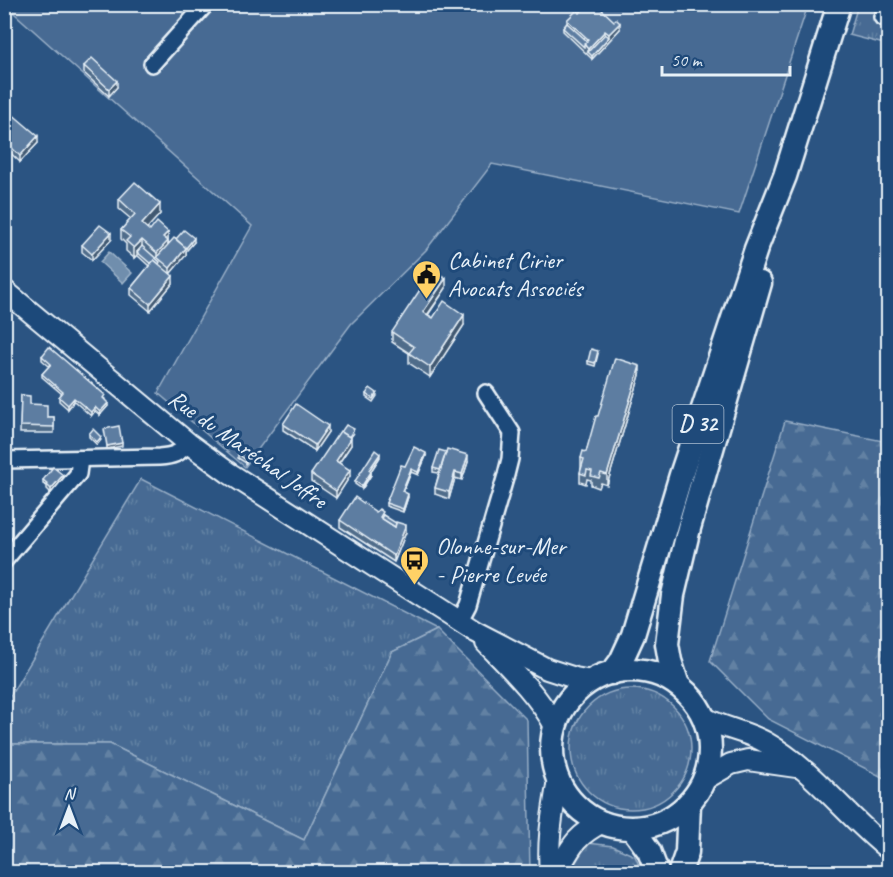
<svg xmlns="http://www.w3.org/2000/svg" width="893" height="877" font-family="Caveat,sans-serif">
  <style>
    .grass { fill: url(#grass-tufts); stroke: #98aec6; stroke-width: 1.5 }
    .forest { fill: url(#forest-firs); stroke: #98aec6; stroke-width: 1.5 }
    .green { fill: #476b93; stroke: #98aec6; stroke-width: 1.5 }
    .water { fill: #708ead; stroke: #a0b6cb; stroke-width: 1.5 }
    .lines { fill: none; stroke-linecap: round; stroke-linejoin: round }
    .street-casing { stroke: #e8f1f8; stroke-width: 20 }
    .secondary-casing { stroke: #e8f1f8; stroke-width: 24 }
    .primary-casing { stroke: #e8f1f8; stroke-width: 27 }
    .street { stroke: #1f4a7a; stroke-width: 15 }
    .secondary { stroke: #1f4a7a; stroke-width: 20 }
    .primary { stroke: #1f4a7a; stroke-width: 22 }
    .wall { fill: #506c8a; stroke: #e8f1f8; stroke-width: 1.5 }
    .shaded-wall { fill: #415871; stroke: #e8f1f8; stroke-width: 1.5 }
    .building { fill: #5d7da1; stroke: #e8f1f8; stroke-width: 1.5 }
    .labels { text-anchor: middle; dominant-baseline: central; stroke-width: 6; stroke-linejoin: round; paint-order: stroke }
    .shield { fill: #1f4a7a; stroke: #acbfd2; stroke-width: 1.5 }
    .shield-label { font-size: 22px; font-weight: bold; fill: #e8f1f8 }
    .poi-label { font-size: 24px; fill: #e8f1f8; stroke: #1f4a7a; text-anchor: start }
    .street-label { font-size: 24px; fill: #e8f1f8; stroke: #1f4a7a }
  </style>
  <defs>
    <pattern id="grass-tufts" width="24" height="20" patternUnits="userSpaceOnUse" patternTransform="scale(1.5)"><rect width="24" height="20" fill="#476b93"/><path d="M3 7l-1-3M5 7V3M7 7l1-3M15 17l-1-3M17 17v-4M19 17l1-3" fill="none" stroke="#6281a3"/></pattern>
    <pattern id="forest-firs" width="22" height="20" patternUnits="userSpaceOnUse" patternTransform="scale(1.5)"><rect width="22" height="20" fill="#476b93"/><path d="M5 1l3.5 6h-7zM16 11l3.5 6h-7z" fill="#6281a3"/></pattern>
  </defs>
  <rect width="100%" height="100%" fill="#2b5482"/>
  <filter id="ink" filterUnits="userSpaceOnUse"><feTurbulence type="fractalNoise" baseFrequency=".0167" numOctaves="2"/><feDisplacementMap in="SourceGraphic" scale="12" xChannelSelector="R" yChannelSelector="G"/><feConvolveMatrix kernelMatrix="1 2 1 2 8 2 1 2 1" color-interpolation-filters="sRGB"/></filter>
  <g filter="url(#ink)">
    <!-- grass -->
    <g class="grass">
      <polygon points="858,5 888,5 888,45 849,35"/>
      <polygon points="141,479 437,630 392,652 304,840 110,744 5,744 4,706"/>
      <circle cx="631" cy="749" r="60"/>
      <polygon points="588,843 613,846 635,856 642,872 572,872 572,868"/>
    </g>
    <!-- forest -->
    <g class="forest">
      <polygon points="785,421 888,442 888,780 768,719 710,661"/>
      <polygon points="437,630 527,720 530,872 5,872 5,744 110,744 304,840 392,652"/>
    </g>
    <!-- green -->
    <polygon class="green" points="5,5 808,5 739,214 492,164 426,250 351,324 245,467 158,393 252,226"/>
    <!-- water -->
    <polygon class="water" points="109,252 132,273 123,283 100,262"/>
    <g class="lines">
      <defs>
        <g id="street">
          <polyline points="882,17 888,19"/>
          <polyline points="152,64 206,4"/>
          <path d="M4,460L159,457C172,456 180,454 188,443"/>
          <polyline points="4,561 78,474 80,459"/>
          <polyline points="459,622 468,605 506,475 510,459 512,433 486,393"/>
        </g>
        <g id="secondary">
          <polyline points="4,290 188,443 229,473 476,632 547,669 575,678 591,681"/>
          <path d="M486,643C511,669 537,694 555,726"/>
          <path d="M705,718C724,729 746,731 765,742C813,769 846,816 888,849"/>
          <polyline points="705,779 731,764 748,760 796,767"/>
          <path d="M550,872C547,839 553,812 558,779"/>
          <path d="M557,872C571,847 575,836 603,822"/>
        </g>
        <g id="primary">
          <circle cx="631" cy="749" r="79"/>
          <polyline points="612,673 621,661 633,635 681,475 756,249 785,176 839,4"/>
          <polyline points="678,685 670,661 667,644 673,595 689,528 760,283"/>
          <polyline points="633,829 649,851 657,872"/>
          <polyline points="680,872 687,852 689,803"/>
        </g>
      </defs>
      <!-- street casing -->
      <use href="#street" class="street-casing"/>
      <!-- secondary casing -->
      <use href="#secondary" class="secondary-casing"/>
      <!-- primary casing -->
      <use href="#primary" class="primary-casing"/>
      <!-- street -->
      <use href="#street" class="street"/>
      <!-- secondary -->
      <use href="#secondary" class="secondary"/>
      <!-- primary -->
      <use href="#primary" class="primary"/>
    </g>
    <!-- wall -->
    <g class="wall">
      <polygon points="578,11 620,29 592,59 563,31 563,28 567,23 567,20"/>
      <polygon points="84,66 117,87 109,96 84,73"/>
      <polygon points="4,107 38,143 20,162 4,147"/>
      <polygon points="119,199 160,214 147,228 150,231 168,232 168,244 176,239 194,242 186,251 186,255 170,274 173,283 150,311 131,295 131,288 149,266 137,255 134,258 126,251 126,244 121,239 121,230 131,219 119,209"/>
      <polygon points="111,240 92,260 82,252 82,245"/>
      <polygon points="446,288 428,315 433,318 464,325 430,377 409,363 409,353 392,342 392,332"/>
      <polygon points="598,354 595,366 588,364 588,361"/>
      <polygon points="42,356 105,399 104,400 108,406 100,415 95,411 91,416 74,401 68,409 59,401 59,397 62,394 42,377 42,374 49,366 42,360"/>
      <polygon points="640,375 607,485 601,483 599,488 591,485 591,480 587,479 586,484 580,482 580,473 581,468 581,458 586,452 598,416"/>
      <polygon points="366,394 377,396 373,402 366,397"/>
      <polygon points="21,395 30,404 47,417 54,417 54,433 20,433"/>
      <polygon points="283,424 328,432 315,451 283,430"/>
      <polygon points="354,433 350,438 351,445 339,463 350,476 336,498 311,481 311,474"/>
      <polygon points="89,434 101,440 97,445 89,437"/>
      <polygon points="238,454 251,455 246,463 238,458"/>
      <polygon points="426,456 418,475 411,472 403,492 408,497 403,512 386,506 386,503 405,466"/>
      <polygon points="380,457 371,471 371,475 362,489 355,484 355,481"/>
      <polygon points="468,462 462,480 455,478 449,499 435,494 435,488 439,473 433,472 433,468"/>
      <polygon points="63,478 51,493 47,489 47,486 43,484 43,480"/>
      <polygon points="376,512 383,515 406,532 394,562 340,527 340,520"/>
    </g>
    <!-- shaded-wall -->
    <g class="shaded-wall">
      <polygon points="620,23 620,29 592,59 592,56 609,37 609,34"/>
      <polygon points="605,31 605,37 588,52 588,49"/>
      <polygon points="117,81 117,87 109,96 109,89"/>
      <polygon points="38,136 38,143 20,162 20,156"/>
      <polygon points="160,204 160,214 142,234 142,224"/>
      <polygon points="168,232 168,251 157,257 157,253 163,237"/>
      <polygon points="111,233 111,240 92,260 92,254"/>
      <polygon points="194,238 194,242 186,251 186,255 170,274 170,268"/>
      <polygon points="142,240 142,249 137,252 137,255 134,258 134,248"/>
      <polygon points="173,276 173,283 150,311 150,304"/>
      <polygon points="446,278 446,288 423,321 423,312"/>
      <polygon points="464,315 464,325 430,377 430,367"/>
      <polygon points="640,366 640,375 607,485 607,475"/>
      <polygon points="74,398 74,401 68,409 68,405"/>
      <polygon points="108,403 108,406 100,415 100,412"/>
      <polygon points="95,407 95,411 91,416 91,412"/>
      <polygon points="328,426 328,432 315,451 315,445"/>
      <polygon points="351,438 351,445 336,467 336,461"/>
      <polygon points="122,443 122,446 107,449 107,446"/>
      <polygon points="251,452 251,455 246,463 246,460"/>
      <polygon points="426,453 426,456 418,475 418,472"/>
      <polygon points="380,454 380,457 369,474 369,470"/>
      <polygon points="468,455 468,462 462,480 462,474"/>
      <polygon points="411,469 411,472 402,495 402,491"/>
      <polygon points="350,470 350,476 336,498 336,491"/>
      <polygon points="371,472 371,475 362,489 362,486"/>
      <polygon points="455,472 455,478 449,499 449,492"/>
      <polygon points="63,475 63,478 51,493 51,489"/>
      <polygon points="408,494 408,497 403,512 403,509"/>
      <polygon points="406,525 406,532 394,562 394,556"/>
      <polygon points="11,597 11,607 4,621 4,612"/>
    </g>
    <!-- building -->
    <g class="building">
      <polygon points="585,4 588,4 580,13 578,11"/>
      <polygon points="588,4 596,4 614,21 616,19 620,23 609,34 605,31 588,49 584,44 588,39 567,20 577,10 580,13"/>
      <polygon points="567,23 587,41 584,44 584,47 563,28"/>
      <polygon points="605,34 609,37 592,56 588,52"/>
      <polygon points="92,58 117,81 109,89 84,66"/>
      <polygon points="4,107 38,136 20,156 4,140"/>
      <polygon points="135,182 160,204 142,224 150,231 157,222 168,232 163,237 168,241 157,253 142,240 134,248 126,241 130,237 121,230 135,214 119,199"/>
      <polygon points="100,225 111,233 92,254 82,245"/>
      <polygon points="184,230 194,238 186,248 176,239"/>
      <polygon points="174,238 186,248 170,268 157,257"/>
      <polygon points="142,246 160,262 159,264 154,260 151,264 137,252"/>
      <polygon points="154,260 173,276 150,304 131,288"/>
      <polygon points="433,270 446,278 423,312 433,318 444,301 464,315 430,367 409,353 414,347 392,332"/>
      <polygon points="49,347 105,395 103,398 108,403 100,412 95,407 91,412 74,398 68,405 59,397 63,392 42,374 51,364 42,356"/>
      <polygon points="591,349 598,351 595,363 588,361"/>
      <polygon points="615,358 640,366 607,475 601,473 599,478 591,476 592,471 587,470 586,475 580,473 584,459 581,458 583,451 586,452 596,416 598,416"/>
      <polygon points="370,388 377,393 373,399 366,394"/>
      <polygon points="21,395 30,396 30,404 47,405 47,417 54,417 54,427 20,426"/>
      <polygon points="296,404 328,426 315,445 283,424"/>
      <polygon points="346,425 354,429 349,437 341,432"/>
      <polygon points="119,426 122,443 107,446 104,429"/>
      <polygon points="93,429 101,437 97,442 89,434"/>
      <polygon points="340,431 351,438 336,461 350,470 336,491 311,474"/>
      <polygon points="243,446 251,452 246,460 238,454"/>
      <polygon points="414,447 426,453 418,472 411,469 402,491 408,494 403,509 386,503 401,465 405,466"/>
      <polygon points="447,449 468,455 462,474 455,472 449,492 435,488"/>
      <polygon points="375,450 380,454 369,470 371,472 362,486 355,481"/>
      <polygon points="439,450 446,452 440,470 433,468"/>
      <polygon points="53,467 63,475 51,489 47,485 48,484 43,480"/>
      <polygon points="355,497 376,512 379,509 383,512 380,517 395,527 396,522 406,525 394,556 340,520"/>
      <polygon points="383,515 396,523 395,527 381,518"/>
      <polygon points="4,591 11,597 4,612"/>
    </g>
  </g>
  <!-- icons -->
  <defs>
    <symbol id="civic-pin" viewBox="-11 -11 22 30"><path d="M0 17L-7.5 6A9.5 9.5 0 1 1 7.5 6Z" fill="#ffd166" stroke="#1f4a7a"/><path d="M-.6-6.5H3V-4.5H.6V-3L4-1V1h2V6H-6V1h2V-1L-.6-3ZM-1.2 2.5V6h2.4V2.5Z" fill="#111"/></symbol>
    <symbol id="bus-pin" viewBox="-11 -11 22 30"><path d="M0 17L-7.5 6A9.5 9.5 0 1 1 7.5 6Z" fill="#ffd166" stroke="#1f4a7a"/><path d="M-5-6H5V4H4V6H2V4H-2V6H-4V4H-5ZM-3.5-4V0h7V-4ZM-3.5 1.2v1.5H-2V1.2ZM2 1.2v1.5H3.5V1.2Z" fill="#111"/></symbol>
  </defs>
  <g fill-rule="evenodd">
    <use href="#civic-pin" x="410" y="258" width="33" height="45"/>
    <use href="#bus-pin" x="398" y="544" width="33" height="45"/>
  </g>
  <g class="labels">
    <!-- shield labels -->
    <rect class="shield" x="672.5" y="405" width="51" height="38" rx="4.5"/>
    <g class="shield-label">
      <text x="698" y="424">D 32</text>
    </g>
    <!-- poi labels -->
    <g class="poi-label">
      <text x="448" y="260">Cabinet Cirier<tspan x="448" dy="28">Avocats Associés</tspan></text>
      <text x="436" y="546">Olonne-sur-Mer<tspan x="436" dy="28">- Pierre Levée</tspan></text>
    </g>
    <!-- street labels -->
    <g class="street-label">
      <text transform="translate(248 449) rotate(35)">Rue du Maréchal Joffre</text>
    </g>
  </g>
  <!-- margin -->
  <rect width="893" height="877" fill="none" stroke="#1f4a7a" stroke-width="24"/>
  <rect x="12" y="12" width="869" height="853" fill="none" stroke="#e8f1f8" stroke-width="2" filter="url(#ink)"/>
  <!-- north arrow -->
  <g transform="translate(69 808)" stroke="#1f4a7a" stroke-width="4.5" paint-order="stroke">
  <path d="M0-4.5L10 22L0 15L-10 22Z" fill="#e8f1f8"/>
  <text y="-9" font-size="16" font-weight="bold" text-anchor="middle" fill="#e8f1f8">N</text>
  </g>
  <!-- scale -->
  <path d="M662 66v9h128v-9" fill="none" stroke="#e8f1f8" stroke-width="3"/>
  <text x="671" y="66" font-size="18" fill="#e8f1f8" stroke="#1f4a7a" stroke-width="4.5" paint-order="stroke">50 m</text>
</svg>
